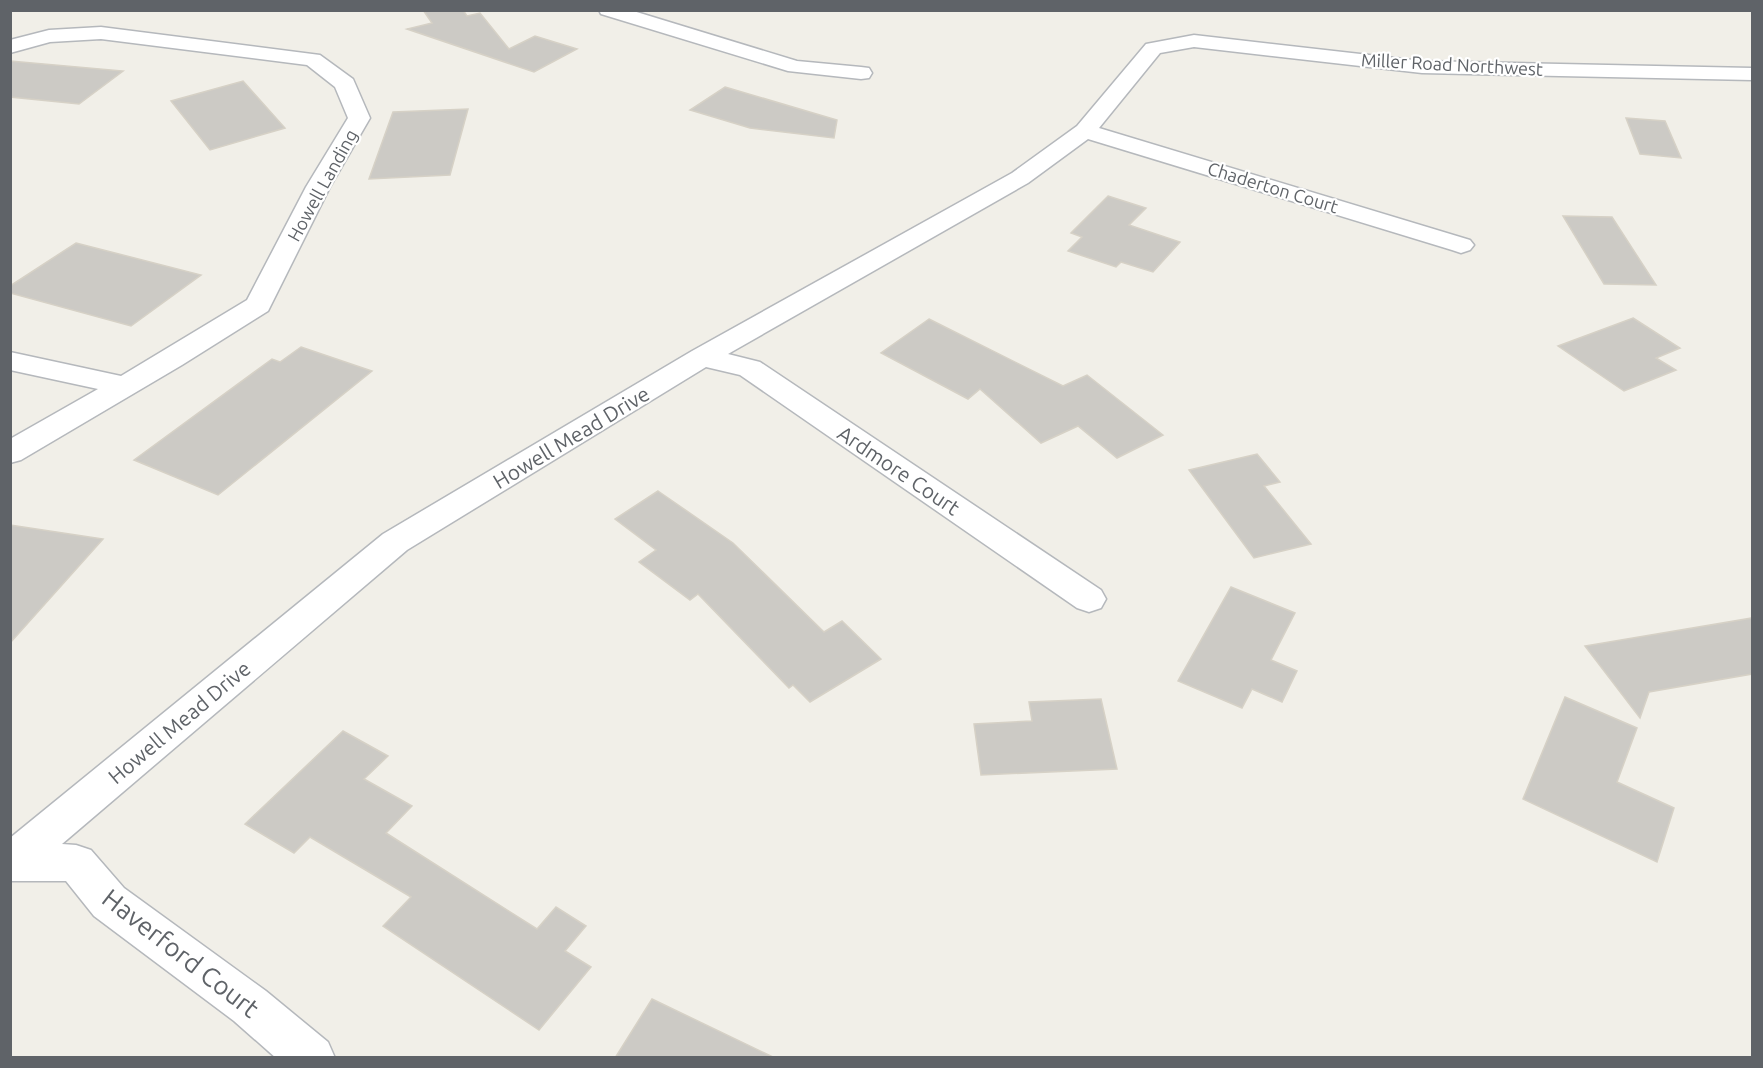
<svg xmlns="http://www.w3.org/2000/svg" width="1763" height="1068" font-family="Ubuntu,sans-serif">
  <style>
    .building { fill: #cccac5; stroke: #d6d1c6; stroke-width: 1.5 }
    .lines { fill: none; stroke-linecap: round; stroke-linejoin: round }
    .street-casing { stroke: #b5b8bc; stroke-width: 3 }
    .street { fill: #fff; fill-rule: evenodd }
    .labels { text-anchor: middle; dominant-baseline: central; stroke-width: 4.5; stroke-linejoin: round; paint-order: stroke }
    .far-street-label { font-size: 18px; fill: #5f6368; stroke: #fff }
    .street-label { font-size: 21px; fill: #5f6368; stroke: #fff }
    .near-street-label { font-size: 26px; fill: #5f6368; stroke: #fff }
  </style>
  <rect width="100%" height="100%" fill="#f1efe8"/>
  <!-- building -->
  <g class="building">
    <polygon points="423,10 463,10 467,16 480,13 509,49 535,36 577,49 534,72 407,29 432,23"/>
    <polygon points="10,61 123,71 79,104 10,97"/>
    <polygon points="243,81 285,128 210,150 171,101"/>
    <polygon points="725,87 837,120 834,138 750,128 690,110"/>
    <polygon points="468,109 450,175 369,179 393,112"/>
    <polygon points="1626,118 1665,121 1681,158 1640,154"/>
    <polygon points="1108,196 1146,208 1129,225 1180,242 1153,272 1121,262 1116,267 1068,251 1082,237 1071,233"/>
    <polygon points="1563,216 1612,217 1656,285 1604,284"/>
    <polygon points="76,243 201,275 131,326 10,293 10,286"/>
    <polygon points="1633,318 1680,348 1656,358 1676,370 1624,391 1558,346"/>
    <polygon points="929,319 1063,386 1087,375 1163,435 1117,458 1078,426 1041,443 980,389 968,399 881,353"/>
    <polygon points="301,347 372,371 218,495 134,460 272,359 280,362"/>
    <polygon points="1257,454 1280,482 1264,486 1311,544 1254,558 1189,470"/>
    <polygon points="658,491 733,543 824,632 842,621 881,659 810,702 793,685 789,688 698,594 690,600 639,562 656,550 615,519"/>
    <polygon points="10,525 103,539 10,643"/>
    <polygon points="1231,587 1295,613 1271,660 1297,671 1282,702 1252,689 1242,708 1178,681"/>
    <polygon points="1752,618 1752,674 1649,692 1640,718 1585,646"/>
    <polygon points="1565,697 1637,728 1617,782 1674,808 1657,862 1523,799"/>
    <polygon points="1101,699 1117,769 981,775 974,724 1032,721 1029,702"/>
    <polygon points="343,731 388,756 364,779 412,806 386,833 537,929 556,907 586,926 565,951 591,967 539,1030 383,926 411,897 310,837 294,853 245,824"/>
    <polygon points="652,999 775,1058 615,1058"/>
  </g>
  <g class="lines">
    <defs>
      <g id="street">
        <polygon points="599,10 630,10 797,61 861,67 869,68 872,73 869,78 861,79 788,71 601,14"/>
        <polygon points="101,27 320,55 353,79 370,118 330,187 268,311 182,365 21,460 10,463 10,439 98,389 10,370 10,352 121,376 247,300 306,187 348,118 335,87 307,65 101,39 50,42 10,53 10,40 49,30"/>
        <polygon points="1194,35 1422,61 1752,68 1752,80 1422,73 1194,47 1160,53 1099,128 1470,240 1474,245 1470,250 1461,253 1452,250 1088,139 1028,183 728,354 760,362 1101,590 1106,599 1101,608 1089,612 1077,608 740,375 706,367 407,550 62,844 76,845 91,850 124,888 266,991 328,1042 335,1058 276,1058 234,1021 94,916 66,881 10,881 10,838 383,534 692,351 1012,173 1077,126 1146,44"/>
      </g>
    </defs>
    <!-- street casing -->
    <use href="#street" class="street-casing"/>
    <!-- street -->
    <use href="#street" class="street"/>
  </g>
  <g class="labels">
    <!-- far-street labels -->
    <g class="far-street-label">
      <text transform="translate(1452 64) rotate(3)">Miller Road Northwest</text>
      <text transform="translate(322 185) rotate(-61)">Howell Landing</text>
      <text transform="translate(1273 187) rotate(17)">Chaderton Court</text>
    </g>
    <!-- street labels -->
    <g class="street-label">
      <text transform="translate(571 437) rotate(-31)">Howell Mead Drive</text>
      <text transform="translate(899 470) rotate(34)">Ardmore Court</text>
      <text transform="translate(179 722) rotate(-40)">Howell Mead Drive</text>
    </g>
    <!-- near-street labels -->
    <g class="near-street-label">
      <text transform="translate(181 953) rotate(38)">Haverford Court</text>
    </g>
  </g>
  <!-- border -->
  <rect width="1763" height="1068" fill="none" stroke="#5f6368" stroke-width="24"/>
</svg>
